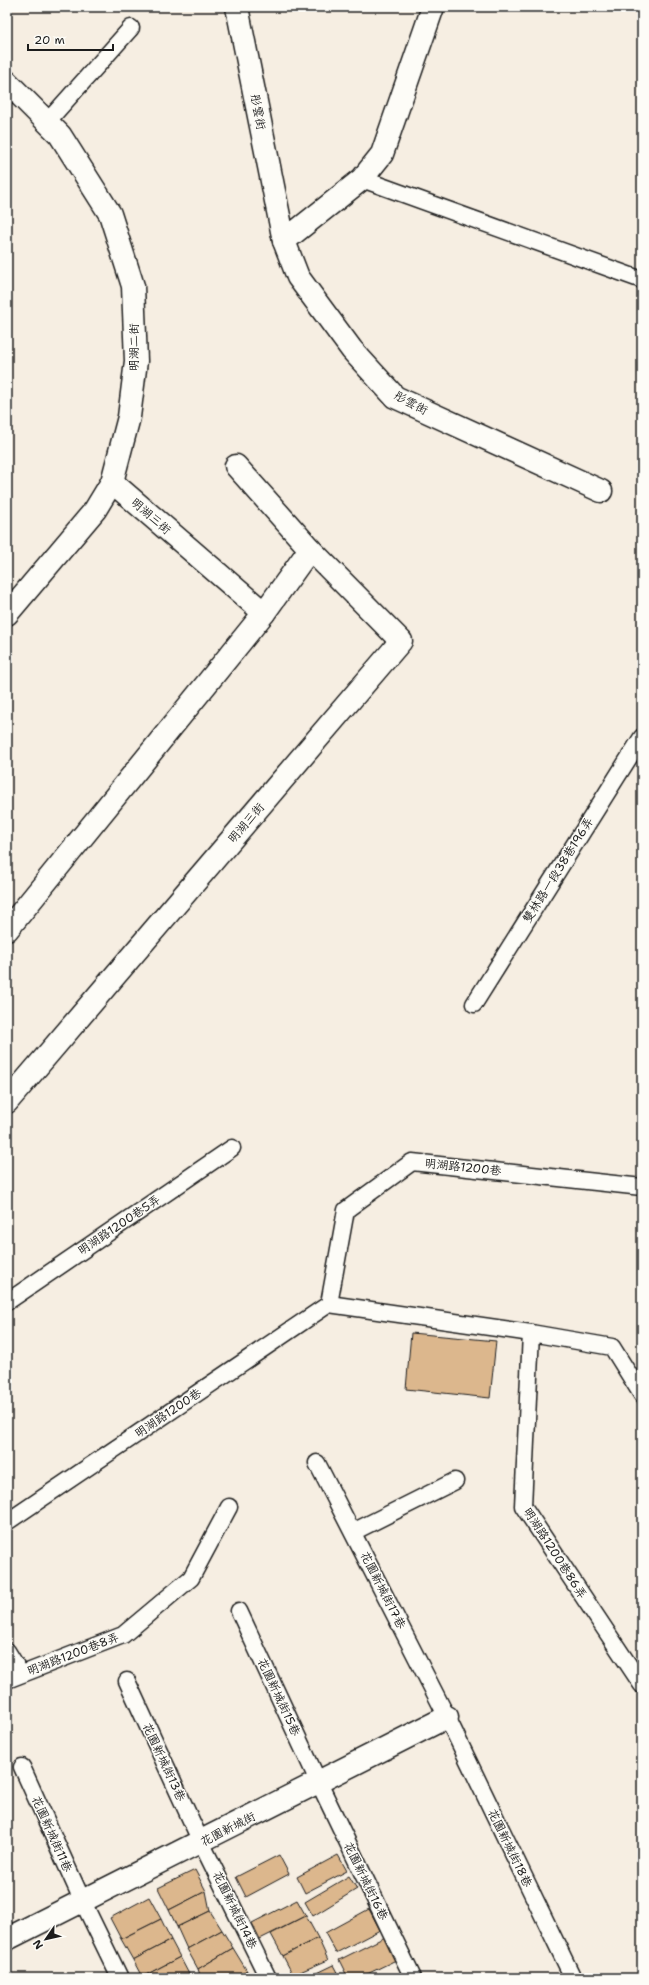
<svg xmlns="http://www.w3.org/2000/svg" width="649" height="1985" font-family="'Shantell Sans','LXGW WenKai TC',sans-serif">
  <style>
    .building { fill: #dcb78d; stroke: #1c1c1c }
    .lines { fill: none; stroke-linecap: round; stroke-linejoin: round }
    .lane-casing { stroke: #1c1c1c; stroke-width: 19 }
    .street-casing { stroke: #1c1c1c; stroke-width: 25 }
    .lane { stroke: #fdfcf7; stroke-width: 16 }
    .street { stroke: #fdfcf7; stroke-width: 22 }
    .labels { text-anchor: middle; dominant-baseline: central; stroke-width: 3; stroke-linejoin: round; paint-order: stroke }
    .street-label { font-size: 12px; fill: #1c1c1c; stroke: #fdfcf7 }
  </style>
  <rect width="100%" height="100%" fill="#f6eee2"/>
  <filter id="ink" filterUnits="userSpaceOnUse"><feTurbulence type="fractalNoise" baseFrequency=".025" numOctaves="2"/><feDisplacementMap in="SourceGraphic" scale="8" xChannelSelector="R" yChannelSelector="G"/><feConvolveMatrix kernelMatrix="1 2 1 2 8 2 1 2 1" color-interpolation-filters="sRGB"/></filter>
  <g filter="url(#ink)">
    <!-- building -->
    <g class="building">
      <polygon points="411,1333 496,1341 490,1398 406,1389"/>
      <polygon points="279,1855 289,1874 246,1897 236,1877"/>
      <polygon points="338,1855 347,1871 305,1893 297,1877"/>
      <polygon points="195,1870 206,1891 169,1910 158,1888"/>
      <polygon points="349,1876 357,1889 313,1916 305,1902"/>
      <polygon points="206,1891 210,1911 177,1927 169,1910"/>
      <polygon points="149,1897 161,1919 121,1939 110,1918"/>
      <polygon points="297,1900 306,1916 260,1939 252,1923"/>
      <polygon points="369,1909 380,1930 336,1953 325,1933"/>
      <polygon points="210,1911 222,1930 187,1949 177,1927"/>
      <polygon points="306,1916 318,1938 283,1956 271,1934"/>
      <polygon points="161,1919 171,1940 133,1960 121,1939"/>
      <polygon points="222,1930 233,1948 198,1969 187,1949"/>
      <polygon points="385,1937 396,1960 359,1978 348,1978 339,1960"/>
      <polygon points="318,1938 328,1960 293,1975 283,1956"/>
      <polygon points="171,1940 180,1957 142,1977 133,1960"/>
      <polygon points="233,1948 247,1971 236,1978 201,1978 198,1969"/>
      <polygon points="180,1957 191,1978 142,1978 142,1977"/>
      <polygon points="333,1965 340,1978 306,1978"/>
      <polygon points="247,1971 249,1978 236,1978"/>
    </g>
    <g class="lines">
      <defs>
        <g id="lane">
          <polyline points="47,122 131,28"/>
          <polyline points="362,179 642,280"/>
          <polyline points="474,1004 642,737"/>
          <polyline points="7,1302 232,1148"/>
          <polyline points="329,1304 531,1333 612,1347 642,1395"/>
          <polyline points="531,1333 523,1506 642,1685"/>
          <polyline points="317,1463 447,1717 573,1978"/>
          <polyline points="7,1522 329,1304 346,1210 412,1162 642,1187"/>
          <polyline points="353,1532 455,1481"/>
          <polyline points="239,1611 319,1783 413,1978"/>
          <polyline points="7,1651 21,1674"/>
          <polyline points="7,1680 123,1635 191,1578 229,1507"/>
          <polyline points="127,1681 201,1842 268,1978"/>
          <polyline points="22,1767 83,1902 120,1978"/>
        </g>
        <g id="street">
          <polyline points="237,7 284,241 298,277 352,350 395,397 601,491"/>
          <polyline points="7,82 60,135 110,214 133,286 136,361 129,417 112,482 95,510 7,614"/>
          <polyline points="284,241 362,179 382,154 433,7"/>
          <polyline points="112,482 264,613"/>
          <polyline points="7,930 264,613 310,549"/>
          <polyline points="7,1102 401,641 310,549 236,466"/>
          <polyline points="7,1939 447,1717"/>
        </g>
      </defs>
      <!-- lane casing -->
      <use href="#lane" class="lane-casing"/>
      <!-- street casing -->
      <use href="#street" class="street-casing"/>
      <!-- lane -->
      <use href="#lane" class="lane"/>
      <!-- street -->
      <use href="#street" class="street"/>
    </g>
  </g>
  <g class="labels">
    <!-- street labels -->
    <g class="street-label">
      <text transform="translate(258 112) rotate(79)">彤雲街</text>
      <text transform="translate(134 347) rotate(-90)">明湖二街</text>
      <text transform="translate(411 403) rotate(28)">彤雲街</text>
      <text transform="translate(151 516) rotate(41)">明湖三街</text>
      <text transform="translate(246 823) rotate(-49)">明湖三街</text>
      <text transform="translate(558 870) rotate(-58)">雙林路一段38巷196弄</text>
      <text transform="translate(463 1167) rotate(6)">明湖路1200巷</text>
      <text transform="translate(119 1225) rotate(-34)">明湖路1200巷5弄</text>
      <text transform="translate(168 1413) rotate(-34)">明湖路1200巷</text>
      <text transform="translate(555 1553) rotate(57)">明湖路1200巷86弄</text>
      <text transform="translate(383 1590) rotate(63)">花園新城街17巷</text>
      <text transform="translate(73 1654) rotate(-21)">明湖路1200巷8弄</text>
      <text transform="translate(279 1697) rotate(65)">花園新城街15巷</text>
      <text transform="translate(164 1762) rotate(65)">花園新城街13巷</text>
      <text transform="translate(228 1829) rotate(-27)">花園新城街</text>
      <text transform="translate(52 1834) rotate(66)">花園新城街11巷</text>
      <text transform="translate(510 1848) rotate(64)">花園新城街18巷</text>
      <text transform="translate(366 1881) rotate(64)">花園新城街16巷</text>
      <text transform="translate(235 1910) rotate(64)">花園新城街14巷</text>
    </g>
  </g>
  <!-- margin -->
  <rect width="649" height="1985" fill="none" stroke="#fdfcf7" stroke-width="24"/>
  <rect x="12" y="12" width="625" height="1961" fill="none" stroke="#1c1c1c" stroke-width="1.5" filter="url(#ink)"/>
  <!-- north arrow -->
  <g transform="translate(46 1939) rotate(236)" stroke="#fdfcf7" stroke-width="3" paint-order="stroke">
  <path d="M0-3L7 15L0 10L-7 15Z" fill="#1c1c1c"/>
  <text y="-6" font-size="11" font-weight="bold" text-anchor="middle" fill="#1c1c1c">N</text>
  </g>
  <!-- scale -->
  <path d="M28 44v6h85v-6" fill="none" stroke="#1c1c1c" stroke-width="2"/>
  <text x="34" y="44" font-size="12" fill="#1c1c1c" stroke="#fdfcf7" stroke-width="3" paint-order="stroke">20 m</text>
</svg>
